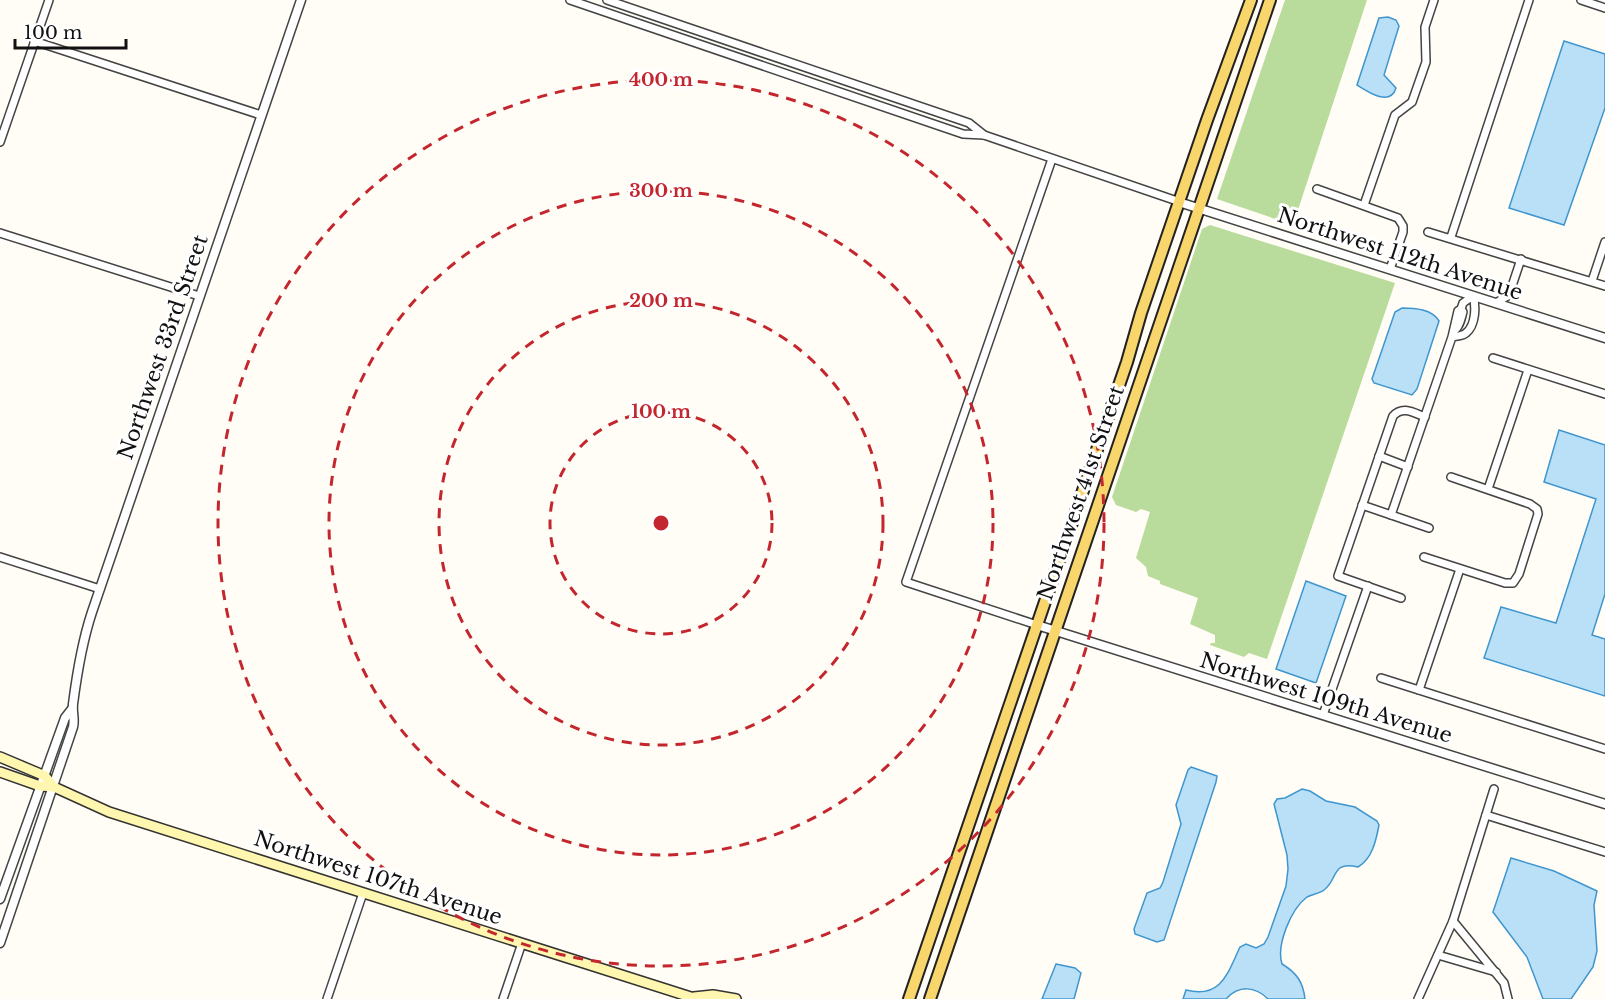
<svg xmlns="http://www.w3.org/2000/svg" width="1605" height="999" font-family="'Libre Baskerville',serif">
  <style>
    .forest { fill: #b9dc9c }
    .water { fill: #b9e0f7; stroke: #3f96cf; stroke-width: 1.5 }
    .lines { fill: none; stroke-linecap: round; stroke-linejoin: round }
    .minor-casing { stroke: #444; stroke-width: 10 }
    .tertiary-casing { stroke: #444; stroke-width: 11 }
    .secondary-casing { stroke: #333; stroke-width: 12 }
    .primary-casing { stroke: #222; stroke-width: 14 }
    .minor { stroke: #fff; stroke-width: 7 }
    .tertiary { stroke: #fff; stroke-width: 8 }
    .secondary { stroke: #fff6b0; stroke-width: 9 }
    .primary { stroke: #f9d66b; stroke-width: 10 }
    .ring { fill: none; stroke: #c4262e; stroke-width: 3; stroke-dasharray: 10 8 }
    .labels { text-anchor: middle; dominant-baseline: central; stroke-width: 6; stroke-linejoin: round; paint-order: stroke }
    .street-label { font-size: 21px; fill: #111; stroke: #fff }
    .centre { fill: #c4262e; stroke: #fff; stroke-width: 3 }
    .ring-label { font-size: 18px; text-anchor: middle; font-weight: bold; fill: #c4262e; stroke: #fff; stroke-width: 6; stroke-linejoin: round; paint-order: stroke }
  </style>
  <rect width="100%" height="100%" fill="#fffdf5"/>
  <!-- forest -->
  <g class="forest">
    <polygon points="1285,0 1367,0 1293,225 1217,199"/>
    <polygon points="1210,225 1395,283 1267,659 1249,653 1244,657 1210,645 1211,643 1215,643 1215,635 1190,624 1198,598 1160,584 1160,581 1148,576 1146,567 1136,558 1150,512 1141,509 1136,512 1116,505 1112,497 1202,229"/>
  </g>
  <!-- water -->
  <g class="water">
    <path d="M1388,17L1396,20L1399,26L1384,75L1396,88C1390,107 1368,92 1357,85L1379,18Z"/>
    <polygon points="1564,41 1605,54 1605,108 1564,225 1509,208"/>
    <path d="M1402,308C1415,308 1432,309 1439,321L1417,389L1412,395L1374,383L1372,379L1395,312Z"/>
    <polygon points="1559,430 1605,445 1605,594 1592,635 1605,639 1605,696 1484,658 1501,607 1556,623 1596,499 1544,482"/>
    <polygon points="1306,581 1346,596 1316,683 1276,669"/>
    <polygon points="1191,767 1217,776 1216,782 1164,940 1157,942 1135,934 1134,929 1147,893 1160,888 1163,882 1181,824 1176,805 1188,770"/>
    <path d="M1302,789L1310,791L1326,801L1355,807L1377,821L1379,825C1376,841 1372,859 1358,867C1330,861 1339,879 1324,890C1319,894 1312,894 1307,897C1291,909 1276,945 1282,964C1297,973 1303,982 1305,999H1268C1255,986 1239,985 1226,999H1183L1186,990C1222,999 1228,972 1240,947L1246,944L1256,948L1264,944L1268,937L1286,886L1288,869L1287,855L1274,804L1277,799L1285,798Z"/>
    <polygon points="1511,858 1554,871 1597,891 1594,905 1597,951 1593,967 1571,999 1543,999 1527,957 1493,912"/>
    <polygon points="1056,964 1075,968 1081,973 1074,999 1042,999"/>
  </g>
  <g class="lines">
    <defs>
      <g id="minor">
        <polyline points="570,0 963,134 984,135 1183,203"/>
        <polyline points="607,0 969,123 984,135"/>
        <polyline points="1581,0 1605,8"/>
        <polyline points="34,41 261,115"/>
        <polyline points="0,142 49,0"/>
        <polyline points="1317,189 1398,218 1403,226 1403,232 1390,269"/>
        <polyline points="1364,205 1395,115 1412,102 1426,62 1425,27 1434,0"/>
        <polyline points="1428,232 1605,286"/>
        <polyline points="0,233 199,296"/>
        <polyline points="1451,237 1529,0"/>
        <polyline points="1592,281 1605,242"/>
        <polyline points="1496,303 1509,295 1521,259"/>
        <path d="M1454,331C1460,327 1461,318 1463,312L1461,309"/>
        <polyline points="1493,358 1605,394"/>
        <polyline points="1379,456 1408,467"/>
        <polyline points="1488,489 1528,370"/>
        <polyline points="1362,505 1429,528"/>
        <path d="M1391,515L1452,337L1458,311L1461,309L1463,303L1473,296C1476,306 1476,325 1466,333C1463,336 1457,336 1452,337"/>
        <polyline points="0,557 100,589"/>
        <polyline points="1424,557 1505,583 1513,583 1519,574 1538,514 1537,509 1530,504 1451,477"/>
        <path d="M1401,598L1338,576L1393,416C1403,405 1414,413 1425,417"/>
        <polyline points="1037,625 906,582 1052,159"/>
        <polyline points="1381,678 1605,749"/>
        <polyline points="1419,690 1460,569"/>
        <polyline points="1323,715 1368,586"/>
        <polyline points="1486,815 1605,852"/>
        <polyline points="1453,921 1504,983 1508,999"/>
        <polyline points="1438,955 1496,972"/>
        <polyline points="327,999 363,893"/>
        <polyline points="503,999 522,943"/>
        <polyline points="1418,999 1453,921 1494,789"/>
      </g>
      <g id="tertiary">
        <polyline points="1185,204 1605,338"/>
        <polyline points="1037,625 1605,804"/>
        <polyline points="0,899 65,718 72,709"/>
        <path d="M0,943L73,727C75,719 72,713 73,704C77,673 82,642 92,612L301,0"/>
      </g>
      <g id="secondary">
        <polyline points="0,757 45,776 54,787 109,812 697,999"/>
        <polyline points="0,772 40,786 54,787"/>
        <polyline points="694,997 713,995 736,999"/>
      </g>
      <g id="primary">
        <polyline points="909,999 1127,362 1141,313 1207,120 1251,0"/>
        <polyline points="930,999 1270,0"/>
      </g>
    </defs>
    <!-- minor casing -->
    <use href="#minor" class="minor-casing"/>
    <!-- tertiary casing -->
    <use href="#tertiary" class="tertiary-casing"/>
    <!-- secondary casing -->
    <use href="#secondary" class="secondary-casing"/>
    <!-- primary casing -->
    <use href="#primary" class="primary-casing"/>
    <!-- minor -->
    <use href="#minor" class="minor"/>
    <!-- tertiary -->
    <use href="#tertiary" class="tertiary"/>
    <!-- secondary -->
    <use href="#secondary" class="secondary"/>
    <!-- primary -->
    <use href="#primary" class="primary"/>
  </g>
  <!-- distance rings -->
  <g class="ring">
    <circle cx="661" cy="523" r="111"/>
    <circle cx="661" cy="523" r="222"/>
    <circle cx="661" cy="523" r="332"/>
    <circle cx="661" cy="523" r="443"/>
  </g>
  <g class="labels">
    <!-- street labels -->
    <g class="street-label">
      <text transform="translate(1400 254) rotate(18)">Northwest 112th Avenue</text>
      <text transform="translate(163 347) rotate(-71)">Northwest 33rd Street</text>
      <text transform="translate(1081 493) rotate(-71)">Northwest 41st Street</text>
      <text transform="translate(1326 698) rotate(17)">Northwest 109th Avenue</text>
      <text transform="translate(378 878) rotate(18)">Northwest 107th Avenue</text>
    </g>
  </g>
  <circle cx="661" cy="523" r="9" class="centre"/>
  <g class="ring-label">
    <text x="661" y="86">400 m</text>
    <text x="661" y="197">300 m</text>
    <text x="661" y="307">200 m</text>
    <text x="661" y="418">100 m</text>
  </g>
  <!-- scale -->
  <path d="M15 39v9h111v-9" fill="none" stroke="#111111" stroke-width="3"/>
  <text x="24" y="39" font-size="18" fill="#111111" stroke="#ffffff" stroke-width="4.5" paint-order="stroke">100 m</text>
</svg>
